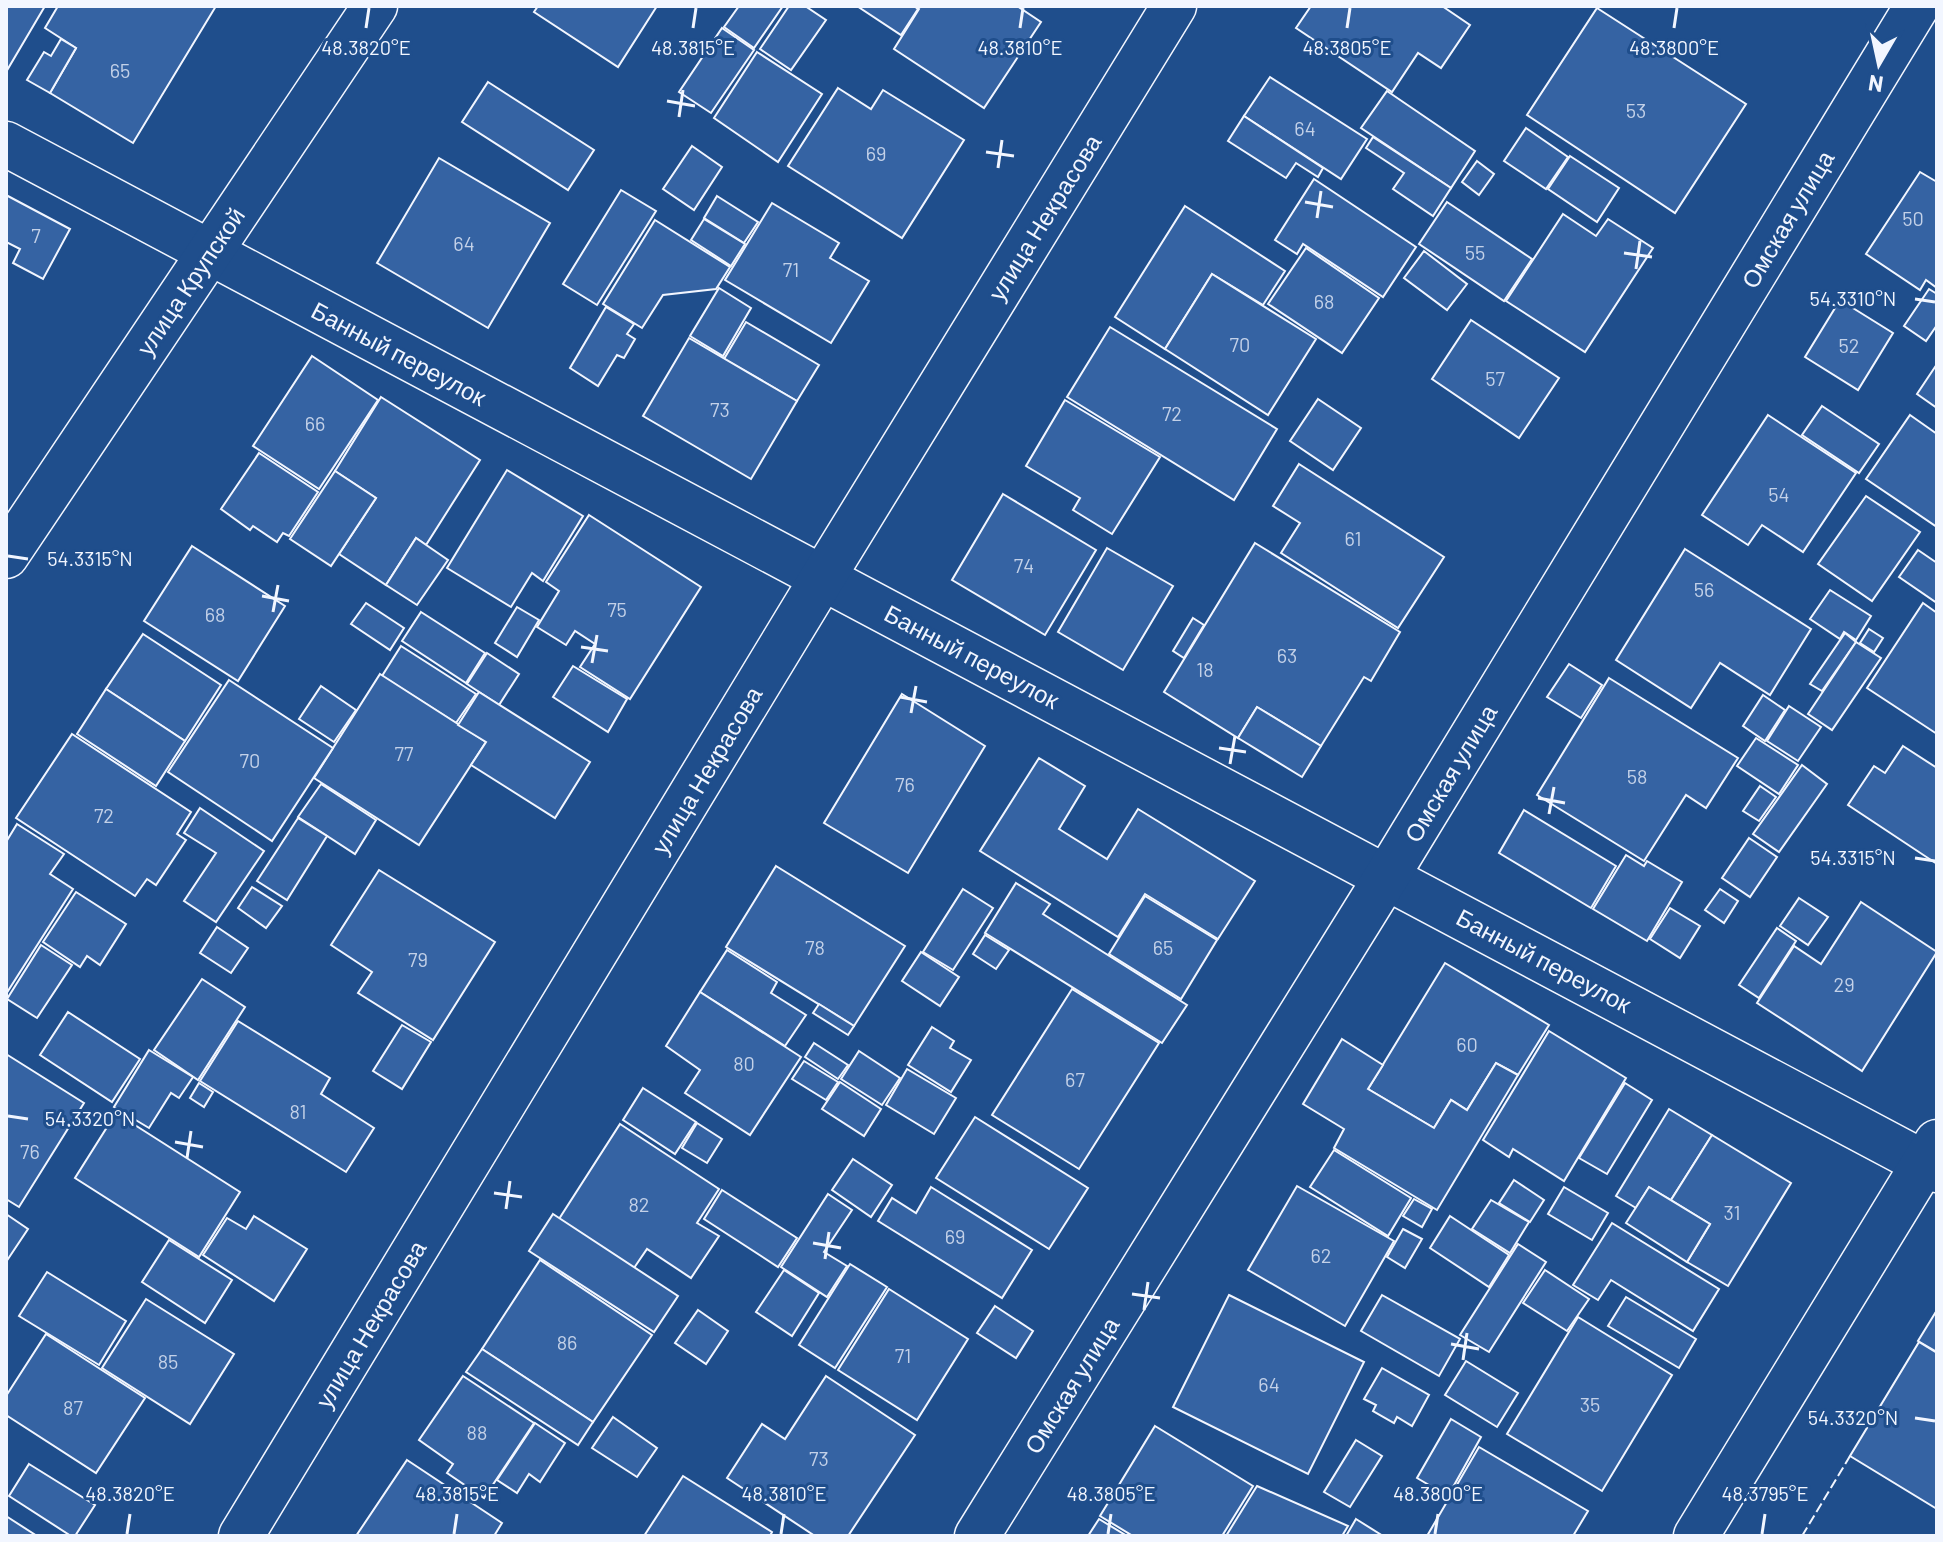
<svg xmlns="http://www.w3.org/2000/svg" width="1943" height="1542" font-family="Barlow,sans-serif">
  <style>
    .building { fill: #3563a3; stroke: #f2f6ff; stroke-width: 2 }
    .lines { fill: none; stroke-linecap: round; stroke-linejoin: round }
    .street-casing { stroke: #f2f6ff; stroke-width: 47 }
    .secondary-casing { stroke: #f2f6ff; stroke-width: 47 }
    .street { stroke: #1f4e8c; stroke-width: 44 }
    .secondary { stroke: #1f4e8c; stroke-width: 44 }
    .fence { stroke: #f2f6ff; stroke-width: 2; stroke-dasharray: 10 4; stroke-linecap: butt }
    .ticks { fill: none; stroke: #f2f6ff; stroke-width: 3 }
    .labels { text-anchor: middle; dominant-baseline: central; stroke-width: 6; stroke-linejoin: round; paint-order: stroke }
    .number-label { font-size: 20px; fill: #c3d1e8 }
    .street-label { font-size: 24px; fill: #f2f6ff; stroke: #1f4e8c }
    .ticks-label { font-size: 20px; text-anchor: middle; fill: #f2f6ff; stroke: #1f4e8c; stroke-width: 6; stroke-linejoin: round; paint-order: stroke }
  </style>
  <rect width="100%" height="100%" fill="#1f4e8c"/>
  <!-- building -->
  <g class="building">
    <polygon points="6,6 45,6 6,72"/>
    <polygon points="58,6 216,6 133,143 50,93 76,48 45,28"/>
    <polygon points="538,6 657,6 618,67 534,12"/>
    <polygon points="739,6 783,6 754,48 724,27"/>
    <polygon points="789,6 805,6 826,20 791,70 760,49"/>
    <polygon points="857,6 914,6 918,9 901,35"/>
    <polygon points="915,6 1017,6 1041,22 984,108 894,49 919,9"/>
    <polygon points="1311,6 1442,6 1470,25 1441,68 1418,53 1392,92 1296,28"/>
    <polygon points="1597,8 1746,104 1675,213 1527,115"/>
    <polygon points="722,28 754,50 711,113 679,92"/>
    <polygon points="61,39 76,48 50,93 27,80 44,52 51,56"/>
    <polygon points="757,52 822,94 778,162 714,118"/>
    <polygon points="1270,77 1367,139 1341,179 1244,116"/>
    <polygon points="488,82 594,150 568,190 462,122"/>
    <polygon points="838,88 871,109 883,90 964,140 902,238 788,166"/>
    <polygon points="1387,91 1475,151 1451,188 1361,128"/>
    <polygon points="1244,116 1323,168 1318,177 1296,163 1286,178 1228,141"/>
    <polygon points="1526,128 1568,157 1546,189 1504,161"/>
    <polygon points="1373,137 1451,188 1433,216 1393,189 1404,173 1366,148"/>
    <polygon points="692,146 722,167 694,210 663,189"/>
    <polygon points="1570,156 1619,188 1597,222 1548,189"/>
    <polygon points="439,158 550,223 488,328 377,263"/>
    <polygon points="1477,161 1494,174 1479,195 1462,182"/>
    <polygon points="1920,172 1937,182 1937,288 1926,280 1920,290 1866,254"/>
    <polygon points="1314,179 1416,247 1383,297 1303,244 1297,254 1275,240"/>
    <polygon points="621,190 656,211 597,305 563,284"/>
    <polygon points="6,195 70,229 43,279 13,263 20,249 6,242"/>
    <polygon points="717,196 758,222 744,243 704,218"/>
    <polygon points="1447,202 1532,259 1504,301 1419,244"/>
    <polygon points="772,203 839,243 830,258 869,281 831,343 725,280"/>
    <polygon points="1185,206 1285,271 1263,305 1212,274 1165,349 1115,317"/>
    <polygon points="1563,214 1596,236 1608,219 1653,248 1585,352 1506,301"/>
    <polygon points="704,219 745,244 731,266 691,240"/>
    <polygon points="655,220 730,267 716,289 663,295 642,328 603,304"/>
    <polygon points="1306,248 1379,298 1342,353 1268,304"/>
    <polygon points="1424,251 1467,284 1447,310 1404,278"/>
    <polygon points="1212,274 1316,339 1268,415 1165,349"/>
    <polygon points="719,288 751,308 723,356 690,336"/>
    <polygon points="1929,289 1937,294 1937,325 1926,341 1904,326"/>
    <polygon points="1840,300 1893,333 1858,390 1805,357"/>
    <polygon points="606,307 634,324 627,334 635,339 624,358 617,355 598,386 570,368"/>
    <polygon points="1471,320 1559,378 1519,438 1432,379"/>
    <polygon points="746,322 819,365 797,401 724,359"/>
    <polygon points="1110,327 1277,429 1234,500 1067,397"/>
    <polygon points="689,338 797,401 751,479 643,416"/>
    <polygon points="312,356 378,400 319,489 253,446"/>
    <polygon points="1937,364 1937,408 1917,394"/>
    <polygon points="381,397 480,460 426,545 416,538 386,585 339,554 376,498 335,471"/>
    <polygon points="1318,399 1361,428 1333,470 1290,441"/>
    <polygon points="1065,400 1160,457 1112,534 1073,510 1080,498 1026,466"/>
    <polygon points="1822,406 1879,444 1859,473 1802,435"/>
    <polygon points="1768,415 1856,473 1803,552 1762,525 1748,545 1702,515"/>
    <polygon points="1910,415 1937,434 1937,527 1866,479"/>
    <polygon points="259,453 318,492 289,536 283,533 277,542 253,526 250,530 221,509"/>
    <polygon points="1299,464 1444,557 1398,628 1281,553 1300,523 1273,506"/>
    <polygon points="507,470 583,516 543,581 532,573 511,607 447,568"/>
    <polygon points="335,471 376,498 331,566 290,539"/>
    <polygon points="1003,494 1096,550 1045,635 952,580"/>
    <polygon points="1866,496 1920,532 1872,601 1818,564"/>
    <polygon points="589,515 701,587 630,699 580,667 595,644 575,631 566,645 537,627 559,591 546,582"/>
    <polygon points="416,538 448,560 417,605 386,585"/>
    <polygon points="1255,543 1400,632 1371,681 1364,677 1321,746 1257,707 1238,738 1164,692"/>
    <polygon points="192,546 285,606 238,681 144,621"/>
    <polygon points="1107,548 1173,586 1123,670 1058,632"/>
    <polygon points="1685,549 1811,629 1770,695 1720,663 1691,708 1616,660"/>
    <polygon points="1918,550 1937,563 1937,603 1899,577"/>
    <polygon points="1830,590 1871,616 1856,640 1844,632 1840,639 1810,619"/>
    <polygon points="366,603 404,628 390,650 351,624"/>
    <polygon points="1923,603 1937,613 1937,734 1867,688"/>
    <polygon points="517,607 539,620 517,657 495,643"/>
    <polygon points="421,612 485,653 466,683 402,641"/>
    <polygon points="1193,618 1204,625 1184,658 1173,651"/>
    <polygon points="1869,629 1883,638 1874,652 1860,643"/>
    <polygon points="1845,633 1856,642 1822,691 1810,684"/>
    <polygon points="143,634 221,685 185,741 106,689"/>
    <polygon points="1856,642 1881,658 1832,730 1808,714"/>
    <polygon points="401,646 476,694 456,723 382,676"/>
    <polygon points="487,653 519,674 499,705 467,684"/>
    <polygon points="1569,664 1602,685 1581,718 1547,697"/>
    <polygon points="573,666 627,699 608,732 553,697"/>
    <polygon points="380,674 486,742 419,845 314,778"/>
    <polygon points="1609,678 1738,758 1706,808 1686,795 1644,861 1537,795"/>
    <polygon points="229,680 333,748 272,841 168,772"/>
    <polygon points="321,686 356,710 334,742 299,719"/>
    <polygon points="106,689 185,741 156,786 77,734"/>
    <polygon points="479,692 590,762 555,818 471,765 486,742 458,725"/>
    <polygon points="902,694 985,746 908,873 824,823"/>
    <polygon points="1763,695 1785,710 1765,741 1743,726"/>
    <polygon points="1789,706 1821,727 1798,761 1767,741"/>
    <polygon points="1257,707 1321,746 1302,777 1238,738"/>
    <polygon points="72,734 191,812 177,834 186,840 156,885 147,879 135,896 16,818"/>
    <polygon points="1756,738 1798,765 1779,794 1737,766"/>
    <polygon points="1903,746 1937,768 1937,864 1848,805 1874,766 1885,773"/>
    <polygon points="1039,758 1085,786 1059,829 1107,859 1138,809 1255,881 1218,939 1145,894 1118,937 980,851"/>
    <polygon points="1802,765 1827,784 1779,852 1753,834"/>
    <polygon points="321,784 376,820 355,854 298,817"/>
    <polygon points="1760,786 1776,797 1759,821 1743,811"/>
    <polygon points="200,808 264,851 216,922 184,901 216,853 184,833"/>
    <polygon points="1524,810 1616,866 1591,908 1499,853"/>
    <polygon points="298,818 327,836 287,900 257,881"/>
    <polygon points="17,824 64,854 50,874 73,889 6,994 6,842"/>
    <polygon points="1749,838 1777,857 1750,897 1722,878"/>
    <polygon points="1626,855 1644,866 1647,861 1682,882 1647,941 1593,909"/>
    <polygon points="776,866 905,946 854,1026 726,947"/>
    <polygon points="379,870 495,942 433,1040 358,993 372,972 331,945"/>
    <polygon points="1016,883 1050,904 1043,914 1187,1005 1162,1043 985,933"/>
    <polygon points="252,887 282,906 266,928 238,908"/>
    <polygon points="963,889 993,908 953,970 923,952"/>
    <polygon points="1720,889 1738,901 1724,923 1705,910"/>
    <polygon points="76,892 126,924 100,965 87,956 80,967 43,942"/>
    <polygon points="1145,896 1217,940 1181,999 1109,954"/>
    <polygon points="1799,898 1828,917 1808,945 1780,926"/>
    <polygon points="1861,902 1937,952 1862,1071 1757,1003 1794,946 1821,964"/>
    <polygon points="1670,908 1700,926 1680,958 1650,939"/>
    <polygon points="217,927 248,948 231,973 200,953"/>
    <polygon points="1777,928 1796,941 1759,998 1739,985"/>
    <polygon points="985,935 1009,950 996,969 973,954"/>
    <polygon points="41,945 72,965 37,1018 7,999"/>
    <polygon points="727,950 777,982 771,993 806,1015 785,1046 700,992"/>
    <polygon points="921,952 959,977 940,1006 902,981"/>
    <polygon points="1445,963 1549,1025 1518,1075 1496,1063 1467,1110 1451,1100 1434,1128 1368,1089"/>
    <polygon points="202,979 245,1007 198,1080 154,1050"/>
    <polygon points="1072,989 1159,1043 1079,1169 992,1115"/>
    <polygon points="700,992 801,1057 750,1135 685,1093 700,1070 666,1046"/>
    <polygon points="819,1004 854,1026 848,1035 813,1013"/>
    <polygon points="68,1012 140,1059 112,1102 40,1055"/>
    <polygon points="238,1021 330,1078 321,1094 374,1128 346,1172 200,1081"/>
    <polygon points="402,1025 431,1042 402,1089 373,1071"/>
    <polygon points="932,1027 954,1041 950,1048 971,1060 951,1092 908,1065"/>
    <polygon points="1549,1031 1626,1078 1564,1181 1513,1149 1509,1157 1483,1140"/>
    <polygon points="1342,1039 1383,1065 1368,1089 1434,1128 1451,1100 1467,1110 1496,1063 1518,1075 1437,1210 1334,1148 1344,1129 1303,1104"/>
    <polygon points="814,1043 848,1065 838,1079 805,1057"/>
    <polygon points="149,1050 193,1077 179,1098 171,1093 149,1128 114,1107"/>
    <polygon points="859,1051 900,1078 882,1105 841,1079"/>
    <polygon points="6,1054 84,1103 19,1207 6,1199"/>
    <polygon points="804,1061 838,1082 826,1100 792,1079"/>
    <polygon points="907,1069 956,1098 934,1134 886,1105"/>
    <polygon points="840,1082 881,1109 864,1136 822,1109"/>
    <polygon points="199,1083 213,1092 204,1107 190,1098"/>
    <polygon points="1625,1083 1652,1100 1607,1174 1579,1158"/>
    <polygon points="643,1088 696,1122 675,1154 623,1120"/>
    <polygon points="1669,1109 1712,1135 1671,1200 1649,1187 1636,1208 1616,1196"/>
    <polygon points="116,1113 240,1192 199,1257 75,1178"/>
    <polygon points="975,1117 1088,1188 1049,1249 936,1178"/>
    <polygon points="697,1123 722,1139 707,1163 682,1148"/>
    <polygon points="620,1124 719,1189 697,1223 719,1236 691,1278 647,1249 634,1268 559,1219"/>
    <polygon points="1712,1135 1791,1183 1728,1286 1687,1262 1710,1224 1671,1200"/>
    <polygon points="1334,1150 1411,1198 1388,1236 1310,1187"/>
    <polygon points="853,1159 892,1185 871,1217 832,1190"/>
    <polygon points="1514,1180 1544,1200 1530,1222 1499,1203"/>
    <polygon points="1297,1186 1394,1241 1345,1326 1248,1270"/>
    <polygon points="931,1187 1032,1250 1002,1298 878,1221 892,1198 916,1213"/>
    <polygon points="1564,1187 1608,1213 1592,1240 1548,1214"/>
    <polygon points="1649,1187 1710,1224 1687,1262 1626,1223"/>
    <polygon points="722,1190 797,1238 778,1267 704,1219"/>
    <polygon points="828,1194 852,1210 824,1252 847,1266 827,1297 781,1267"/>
    <polygon points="1414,1199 1432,1209 1422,1227 1403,1216"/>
    <polygon points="1491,1200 1529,1222 1510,1253 1472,1229"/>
    <polygon points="6,1214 28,1229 6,1262"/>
    <polygon points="553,1214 678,1296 654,1332 529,1251"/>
    <polygon points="254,1216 307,1249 274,1301 203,1255 227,1218 246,1229"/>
    <polygon points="1450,1216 1509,1255 1489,1287 1430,1248"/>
    <polygon points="1612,1223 1719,1289 1693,1331 1611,1280 1598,1300 1573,1285"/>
    <polygon points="1403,1229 1422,1239 1405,1268 1387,1257"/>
    <polygon points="169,1240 232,1280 205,1323 142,1282"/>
    <polygon points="1518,1244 1546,1262 1489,1352 1460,1335"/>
    <polygon points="540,1260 652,1335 593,1422 482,1349"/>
    <polygon points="850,1264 887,1287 835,1368 799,1345"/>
    <polygon points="784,1270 819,1293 792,1336 756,1312"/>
    <polygon points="1545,1270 1589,1299 1567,1331 1523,1303"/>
    <polygon points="47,1272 126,1321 99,1365 19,1316"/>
    <polygon points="889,1289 968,1339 917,1420 838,1370"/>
    <polygon points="1229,1295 1364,1362 1308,1474 1173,1407"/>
    <polygon points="1382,1295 1460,1339 1439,1376 1361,1331"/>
    <polygon points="1626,1297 1696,1339 1679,1368 1608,1326"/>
    <polygon points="146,1299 234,1354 190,1424 102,1368"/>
    <polygon points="995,1306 1033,1331 1016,1358 977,1333"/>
    <polygon points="698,1310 728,1331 706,1364 675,1343"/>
    <polygon points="1937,1310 1937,1352 1918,1341"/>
    <polygon points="1578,1317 1672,1375 1602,1491 1507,1434"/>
    <polygon points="46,1334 145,1398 96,1473 6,1415 6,1396"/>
    <polygon points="1919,1342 1937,1353 1937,1509 1850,1456"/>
    <polygon points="482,1349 593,1422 578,1445 466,1372"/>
    <polygon points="1466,1361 1518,1393 1497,1427 1445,1395"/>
    <polygon points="1382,1368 1429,1395 1412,1426 1397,1417 1394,1423 1373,1411 1376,1405 1364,1399"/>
    <polygon points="463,1376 534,1423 484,1498 447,1473 453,1464 419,1440"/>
    <polygon points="826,1376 915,1435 848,1536 815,1536 727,1478 762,1424 785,1439"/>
    <polygon points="613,1417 657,1448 637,1477 592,1448"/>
    <polygon points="1451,1419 1481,1437 1448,1496 1417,1478"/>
    <polygon points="535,1423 565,1443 540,1482 529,1474 517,1493 497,1480"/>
    <polygon points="1155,1426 1253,1486 1222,1536 1133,1536 1100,1516"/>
    <polygon points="1356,1440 1382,1456 1350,1507 1324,1492"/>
    <polygon points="1479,1447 1588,1511 1573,1536 1427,1536"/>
    <polygon points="407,1460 502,1523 494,1536 356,1536"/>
    <polygon points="29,1464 95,1505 75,1536 71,1536 9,1496"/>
    <polygon points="683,1476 772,1532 770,1536 644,1536"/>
    <polygon points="1257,1486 1348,1526 1342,1536 1226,1536"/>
    <polygon points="6,1516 37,1536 6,1536"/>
    <polygon points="1099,1519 1127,1536 1088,1536"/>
    <polygon points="1356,1519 1383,1536 1346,1536"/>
  </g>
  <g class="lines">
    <defs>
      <g id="street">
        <polyline points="6,144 1937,1170"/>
        <polyline points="6,556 375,6"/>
        <polyline points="977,1536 1387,876 1917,6"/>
        <polyline points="1696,1536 1937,1142"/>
      </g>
      <polyline id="secondary" points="241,1536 823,577 1174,6"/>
    </defs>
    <!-- street casing -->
    <use href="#street" class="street-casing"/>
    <!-- secondary casing -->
    <use href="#secondary" class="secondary-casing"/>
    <!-- street -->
    <use href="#street" class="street"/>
    <!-- secondary -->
    <use href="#secondary" class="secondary"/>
    <!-- fence -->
    <polyline class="fence" points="1802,1536 1850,1456"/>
  </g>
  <!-- ticks -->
  <path class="ticks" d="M366,28L369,8M693,28L696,8M1020,28L1023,8M1347,28L1350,8M1674,28L1677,8M667,101L695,106M679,117L683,90M986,152L1014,156M998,168L1002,140M1305,202L1333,207M1317,218L1321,191M1624,253L1652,257M1636,269L1640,241M1915,299L1935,302M8,556L28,559M262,596L289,601M273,612L278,585M581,647L608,651M592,663L597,635M900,697L927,702M911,713L916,686M1219,748L1246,752M1230,764L1235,736M1538,798L1565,803M1549,814L1554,787M1915,858L1935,861M8,1116L28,1119M175,1142L203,1147M187,1158L191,1131M494,1193L522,1197M506,1209L510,1181M813,1243L841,1248M825,1259L829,1232M1132,1294L1160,1298M1144,1310L1148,1282M1451,1344L1479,1349M1463,1360L1467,1333M1915,1418L1935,1421M127,1534L130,1514M454,1534L457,1514M781,1534L784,1514M1108,1534L1111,1514M1435,1534L1438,1514M1762,1534L1765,1514"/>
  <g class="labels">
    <!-- number labels -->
    <g class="number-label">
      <text x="120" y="70">65</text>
      <text x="1636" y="110">53</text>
      <text x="1305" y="128">64</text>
      <text x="876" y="153">69</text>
      <text x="1913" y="218">50</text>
      <text x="36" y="235">7</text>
      <text x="464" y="243">64</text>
      <text x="1475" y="252">55</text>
      <text x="791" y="269">71</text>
      <text x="1324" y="301">68</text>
      <text x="1240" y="344">70</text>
      <text x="1849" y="345">52</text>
      <text x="1495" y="378">57</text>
      <text x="720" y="409">73</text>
      <text x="1172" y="413">72</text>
      <text x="315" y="423">66</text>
      <text x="1779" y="494">54</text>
      <text x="1353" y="538">61</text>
      <text x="1024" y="565">74</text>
      <text x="1704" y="589">56</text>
      <text x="617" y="609">75</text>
      <text x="215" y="614">68</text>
      <text x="1287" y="655">63</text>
      <text x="1205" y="669">18</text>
      <text x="404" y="753">77</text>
      <text x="250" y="760">70</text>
      <text x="1637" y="776">58</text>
      <text x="905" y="784">76</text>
      <text x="104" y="815">72</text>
      <text x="815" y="947">78</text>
      <text x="1163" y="947">65</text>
      <text x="418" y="959">79</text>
      <text x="1844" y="984">29</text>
      <text x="1467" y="1044">60</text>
      <text x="744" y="1063">80</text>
      <text x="1075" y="1079">67</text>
      <text x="298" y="1111">81</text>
      <text x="30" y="1151">76</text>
      <text x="639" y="1204">82</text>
      <text x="1732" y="1212">31</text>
      <text x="955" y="1236">69</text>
      <text x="1321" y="1255">62</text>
      <text x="567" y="1342">86</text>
      <text x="903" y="1355">71</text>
      <text x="168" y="1361">85</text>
      <text x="1269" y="1384">64</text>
      <text x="1590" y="1404">35</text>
      <text x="73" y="1407">87</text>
      <text x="477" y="1432">88</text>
      <text x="819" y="1458">73</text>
    </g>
    <!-- street labels -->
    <g class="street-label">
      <text transform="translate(1044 217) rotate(-58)">улица Некрасова</text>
      <text transform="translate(1787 219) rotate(-59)">Омская улица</text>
      <text transform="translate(190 281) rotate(-56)">улица Крупской</text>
      <text transform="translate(399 353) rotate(28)">Банный переулок</text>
      <text transform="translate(972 656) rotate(28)">Банный переулок</text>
      <text transform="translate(706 770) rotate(-59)">улица Некрасова</text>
      <text transform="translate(1450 773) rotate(-59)">Омская улица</text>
      <text transform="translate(1544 960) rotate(28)">Банный переулок</text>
      <text transform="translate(370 1324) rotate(-59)">улица Некрасова</text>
      <text transform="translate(1071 1385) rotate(-58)">Омская улица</text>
    </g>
  </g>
  <g class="ticks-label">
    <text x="366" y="55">48.3820°E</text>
    <text x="693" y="55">48.3815°E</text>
    <text x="1020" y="55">48.3810°E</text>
    <text x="1347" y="55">48.3805°E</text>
    <text x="1674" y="55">48.3800°E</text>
    <text x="1853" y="306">54.3310°N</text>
    <text x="90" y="566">54.3315°N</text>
    <text x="1853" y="865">54.3315°N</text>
    <text x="90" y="1126">54.3320°N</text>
    <text x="1853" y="1425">54.3320°N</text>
    <text x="130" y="1501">48.3820°E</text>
    <text x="457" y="1501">48.3815°E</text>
    <text x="784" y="1501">48.3810°E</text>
    <text x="1111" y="1501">48.3805°E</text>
    <text x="1438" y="1501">48.3800°E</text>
    <text x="1765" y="1501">48.3795°E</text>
  </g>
  <!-- border -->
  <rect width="1943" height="1542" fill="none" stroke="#f2f6ff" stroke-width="16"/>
  <!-- north arrow -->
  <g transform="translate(1879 64) rotate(189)" stroke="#1f4e8c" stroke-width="6" paint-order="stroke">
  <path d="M0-6L14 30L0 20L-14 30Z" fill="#f2f6ff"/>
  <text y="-12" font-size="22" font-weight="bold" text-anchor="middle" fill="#f2f6ff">N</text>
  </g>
</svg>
